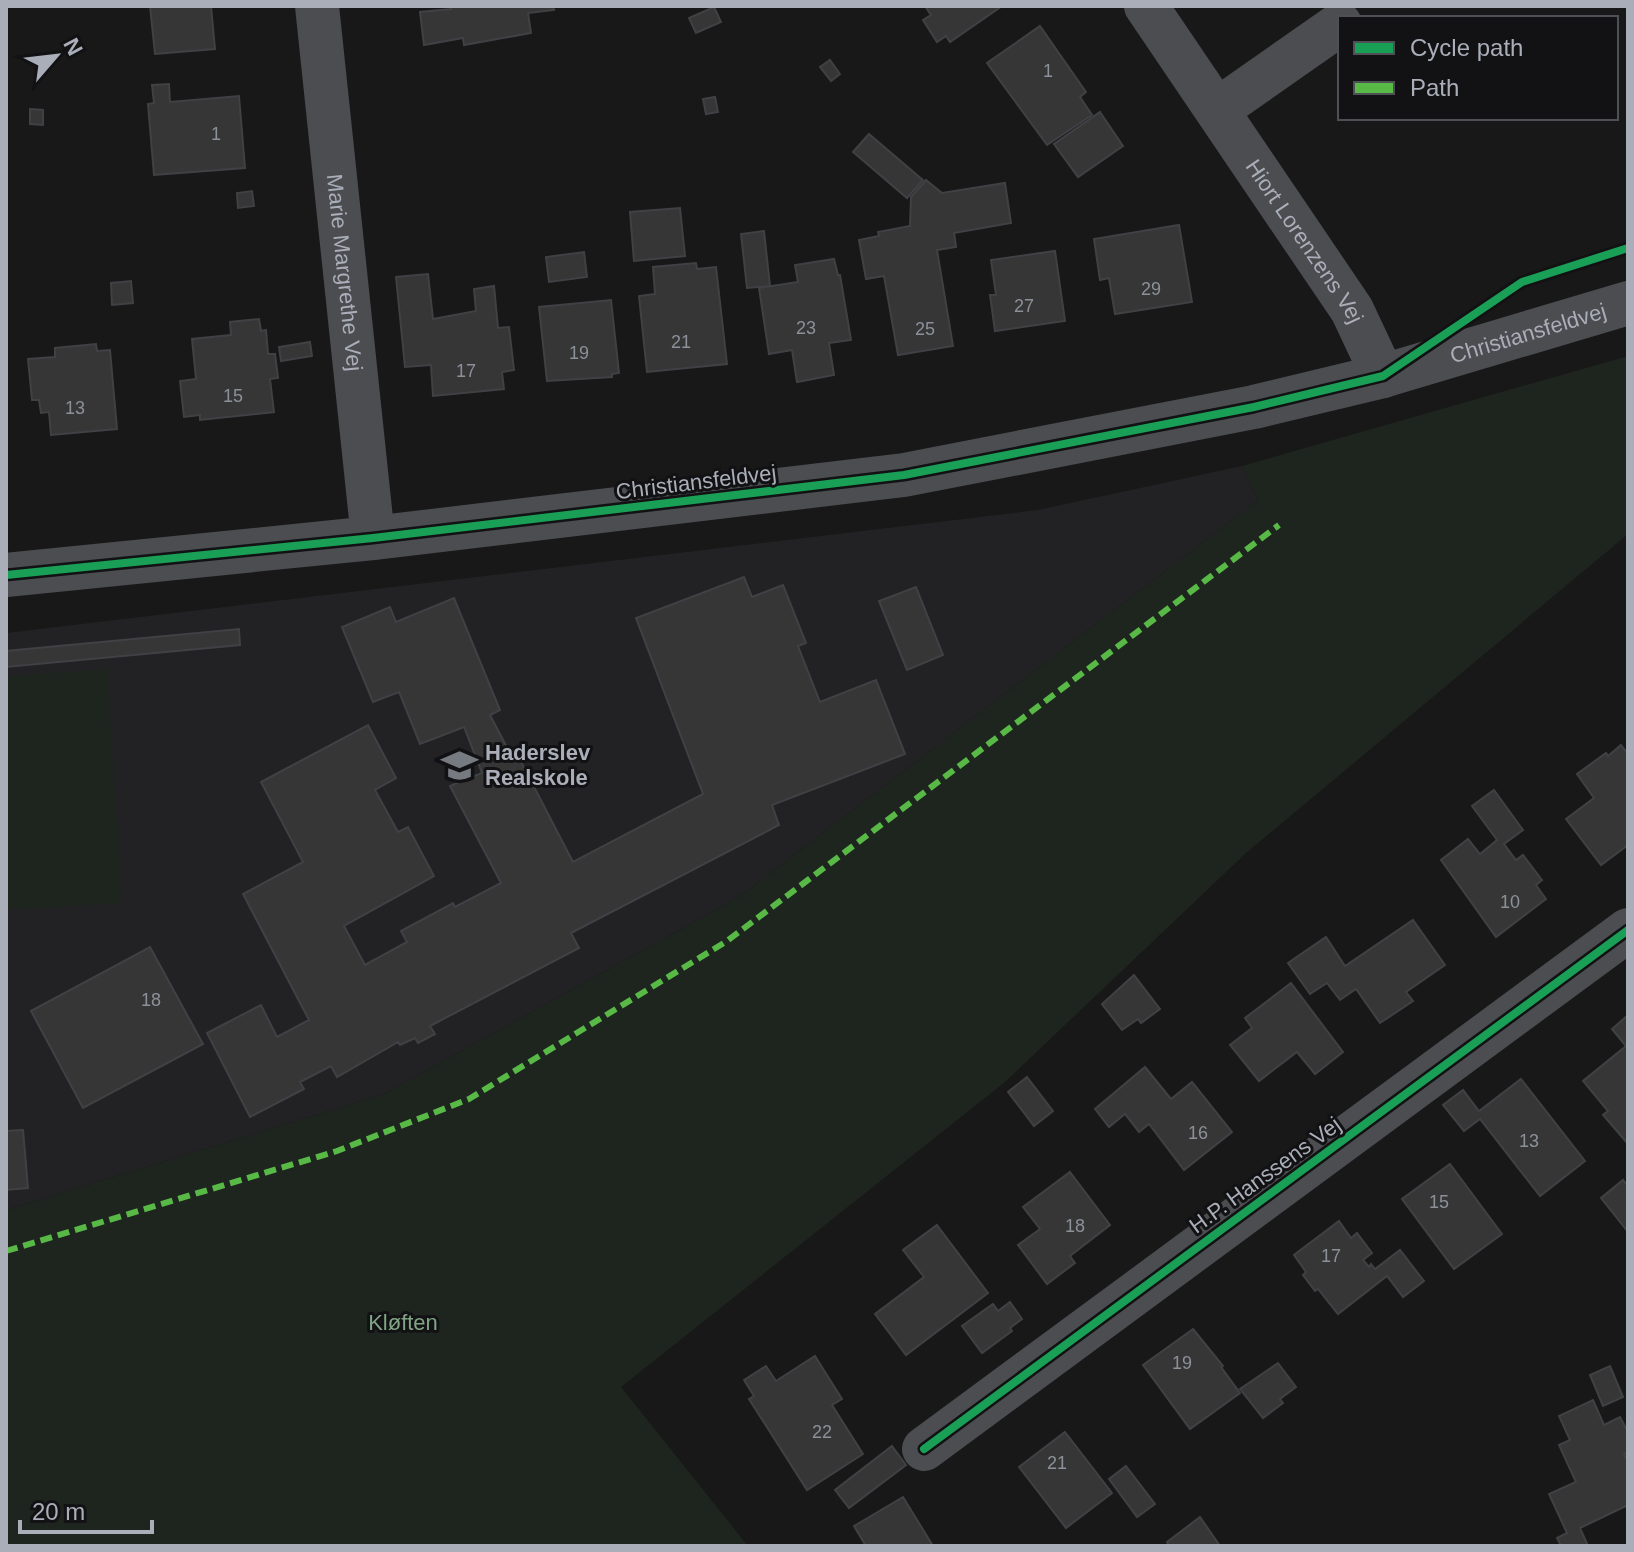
<svg xmlns="http://www.w3.org/2000/svg" width="1634" height="1552" font-family="Helvetica,sans-serif">
  <style>
    .built { fill: #222224 }
    .green { fill: #1e251f }
    .building { fill: #363637; stroke: #404144; stroke-width: 2 }
    .lines { fill: none; stroke-linecap: round; stroke-linejoin: round }
    .minor { stroke: #4c4d51; stroke-width: 44 }
    .quiet { stroke: #58b947; stroke-width: 6; stroke-dasharray: 12 6; stroke-linecap: butt }
    .cycleway-casing { stroke: #121214; stroke-width: 13 }
    .cycleway { stroke: #1a9f57; stroke-width: 8 }
    .labels { text-anchor: middle; dominant-baseline: central; stroke-width: 6; stroke-linejoin: round; paint-order: stroke }
    .number-label { font-size: 18px; fill: #8c9098 }
    .street-label { font-size: 22px; fill: #a9aeb9; stroke: #121214 }
    .poi-label { font-size: 22px; font-weight: bold; fill: #a9aeb9; stroke: #121214; text-anchor: start }
    .park-label { font-size: 22px; fill: #80a484; stroke: #121214 }
  </style>
  <rect width="100%" height="100%" fill="#181818"/>
  <!-- built -->
  <polygon class="built" points="1242,466 1258,500 739,897 384,1094 6,1210 6,633 1038,510"/>
  <!-- green -->
  <g class="green">
    <polygon points="1628,356 1628,534 1246,853 1005,1082 621,1387 748,1546 6,1546 6,1210 384,1094 739,897 1258,500 1242,466"/>
    <polygon points="107,669 122,903 6,910 6,676"/>
  </g>
  <!-- building -->
  <g class="building">
    <polygon points="150,6 211,6 215,49 155,54"/>
    <polygon points="451,6 553,6 554,10 528,13 531,33 464,45 463,38 424,45 420,12 451,9"/>
    <polygon points="925,6 1002,6 950,42 946,36 937,42 923,20 931,15"/>
    <polygon points="714,7 721,22 696,33 689,18"/>
    <polygon points="1040,26 1086,92 1080,97 1092,115 1047,145 987,63"/>
    <polygon points="830,60 840,74 831,81 820,67"/>
    <polygon points="169,84 170,102 239,96 245,168 154,175 148,104 154,103 152,85"/>
    <polygon points="715,97 718,112 706,114 703,99"/>
    <polygon points="30,109 43,110 43,125 30,124"/>
    <polygon points="1100,112 1123,146 1078,177 1054,144"/>
    <polygon points="869,134 923,180 907,198 853,152"/>
    <polygon points="926,180 942,193 1005,183 1011,223 954,233 956,247 937,250 953,346 898,355 884,276 866,279 859,240 879,236 878,232 910,226 911,197"/>
    <polygon points="252,191 254,206 238,208 237,193"/>
    <polygon points="680,208 685,256 634,261 630,212"/>
    <polygon points="1179,225 1192,302 1115,314 1109,278 1100,280 1094,239"/>
    <polygon points="764,231 770,286 747,288 741,234"/>
    <polygon points="1055,251 1065,321 995,331 990,295 996,295 991,260"/>
    <polygon points="584,252 587,277 549,282 546,257"/>
    <polygon points="834,259 838,275 840,275 851,340 829,343 834,375 797,382 792,350 769,354 759,288 798,282 795,265"/>
    <polygon points="696,263 697,269 716,267 727,364 647,372 639,296 655,294 653,267"/>
    <polygon points="428,274 433,319 476,311 474,289 494,286 498,328 509,327 514,370 502,372 504,389 433,396 431,365 405,367 396,277"/>
    <polygon points="131,281 133,303 112,305 111,283"/>
    <polygon points="611,300 619,373 612,374 612,377 547,381 539,307"/>
    <polygon points="259,319 261,331 266,330 268,354 275,354 278,378 270,379 274,412 200,420 200,415 184,417 180,381 196,379 192,339 231,335 230,322"/>
    <polygon points="310,342 312,356 281,361 279,347"/>
    <polygon points="96,344 97,351 110,350 117,429 51,435 49,412 41,413 39,400 32,400 28,359 55,357 55,348"/>
    <polygon points="744,577 752,597 783,585 806,643 798,646 820,702 876,680 905,754 772,805 779,825 571,933 579,948 430,1026 435,1034 418,1043 415,1038 400,1045 398,1042 337,1077 331,1066 300,1082 304,1089 250,1117 207,1033 261,1005 277,1037 309,1020 243,894 303,862 261,782 368,725 396,778 375,790 398,832 408,827 434,876 344,926 365,965 407,942 401,931 453,903 455,907 501,883 450,786 482,773 464,727 420,744 399,692 373,702 342,627 390,607 396,622 454,598 500,710 490,715 513,759 518,756 573,862 703,794 636,618"/>
    <polygon points="916,587 943,655 907,670 879,601"/>
    <polygon points="239,629 240,645 6,667 6,651"/>
    <polygon points="1621,745 1628,754 1628,845 1601,865 1566,819 1594,798 1577,774 1606,753 1608,756"/>
    <polygon points="1494,790 1523,830 1504,844 1516,860 1523,855 1542,880 1536,885 1546,899 1496,937 1441,860 1468,839 1480,854 1497,840 1472,806"/>
    <polygon points="1413,920 1445,965 1406,992 1413,1001 1380,1023 1356,989 1340,1000 1327,983 1310,994 1288,963 1326,937 1345,966"/>
    <polygon points="150,947 203,1044 83,1108 31,1011"/>
    <polygon points="1134,975 1160,1009 1141,1023 1138,1019 1122,1030 1102,1004"/>
    <polygon points="1291,983 1343,1052 1315,1074 1297,1052 1259,1081 1230,1045 1252,1028 1245,1018"/>
    <polygon points="1628,1015 1628,1144 1603,1115 1608,1111 1583,1081 1626,1046 1612,1029"/>
    <polygon points="1145,1067 1171,1099 1192,1082 1232,1132 1184,1170 1149,1124 1139,1132 1125,1114 1109,1127 1095,1109"/>
    <polygon points="1027,1077 1053,1111 1034,1126 1008,1092"/>
    <polygon points="1521,1079 1585,1161 1540,1196 1480,1119 1464,1131 1443,1105 1463,1090 1479,1111"/>
    <polygon points="23,1130 28,1188 6,1190 6,1131"/>
    <polygon points="1450,1164 1502,1234 1454,1269 1402,1199"/>
    <polygon points="1070,1172 1110,1225 1070,1256 1075,1263 1047,1284 1018,1245 1040,1229 1023,1207"/>
    <polygon points="1623,1180 1628,1186 1628,1232 1601,1198"/>
    <polygon points="1339,1221 1351,1238 1357,1233 1372,1253 1363,1260 1369,1267 1371,1264 1375,1269 1400,1250 1424,1281 1403,1297 1387,1276 1338,1314 1318,1289 1315,1291 1303,1275 1306,1272 1294,1255"/>
    <polygon points="937,1225 988,1293 906,1355 875,1314 924,1277 903,1250"/>
    <polygon points="1010,1302 1022,1319 1010,1328 1012,1331 982,1353 962,1326 993,1304 998,1311"/>
    <polygon points="1193,1329 1223,1366 1221,1367 1240,1393 1190,1429 1143,1365"/>
    <polygon points="815,1356 842,1399 832,1405 863,1454 807,1490 749,1399 754,1396 744,1380 766,1366 776,1381"/>
    <polygon points="1278,1363 1296,1387 1280,1399 1283,1403 1263,1418 1240,1389"/>
    <polygon points="1610,1366 1623,1397 1603,1406 1590,1375"/>
    <polygon points="1593,1400 1604,1425 1620,1417 1628,1432 1628,1452 1624,1454 1628,1462 1628,1505 1580,1528 1588,1546 1561,1546 1557,1538 1567,1533 1549,1494 1576,1482 1559,1445 1570,1440 1559,1416"/>
    <polygon points="1065,1432 1112,1493 1066,1528 1019,1467"/>
    <polygon points="892,1446 906,1465 849,1508 835,1490"/>
    <polygon points="1126,1466 1155,1504 1137,1517 1109,1479"/>
    <polygon points="903,1497 933,1546 866,1546 854,1526"/>
    <polygon points="1200,1517 1220,1546 1169,1546 1167,1542"/>
  </g>
  <g class="lines">
    <!-- minor -->
    <g class="minor">
      <path id="s1" d="M317,6L373,538"/>
      <path id="s2" d="M1146,6L1352,310L1383,376"/>
      <polyline points="1217,110 1340,24"/>
      <path id="s3" d="M6,575L373,538L904,475L1254,407L1383,376L1628,303"/>
      <polyline points="924,1449 1628,930"/>
    </g>
    <!-- quiet -->
    <polyline class="quiet" points="6,1251 337,1151 469,1099 727,941 1279,525"/>
    <defs>
      <g id="cycleway">
        <polyline points="6,575 373,538 904,475 1254,407 1383,376 1522,282 1628,248"/>
        <polyline points="924,1449 1628,930"/>
      </g>
    </defs>
    <!-- cycleway casing -->
    <use href="#cycleway" class="cycleway-casing"/>
    <!-- cycleway -->
    <use href="#cycleway" class="cycleway"/>
  </g>
  <!-- icons -->
  <defs>
    <symbol id="school-bare" viewBox="-9 -9 18 18"><path d="M0-5L7-2L0 1L-7-2ZM-4 1L0 2.5L4 1V4Q0 6-4 4Z" fill="#767a81" stroke="#121214" stroke-width="2.5" paint-order="stroke"/></symbol>
  </defs>
  <g fill-rule="evenodd">
    <use href="#school-bare" x="434" y="740" width="51" height="51"/>
  </g>
  <g class="labels">
    <!-- number labels -->
    <g class="number-label">
      <text x="1048" y="71">1</text>
      <text x="216" y="134">1</text>
      <text x="1151" y="289">29</text>
      <text x="1024" y="306">27</text>
      <text x="806" y="328">23</text>
      <text x="925" y="329">25</text>
      <text x="681" y="342">21</text>
      <text x="579" y="353">19</text>
      <text x="466" y="371">17</text>
      <text x="233" y="396">15</text>
      <text x="75" y="408">13</text>
      <text x="1510" y="902">10</text>
      <text x="151" y="1000">18</text>
      <text x="1198" y="1133">16</text>
      <text x="1529" y="1141">13</text>
      <text x="1439" y="1202">15</text>
      <text x="1075" y="1226">18</text>
      <text x="1331" y="1256">17</text>
      <text x="1182" y="1363">19</text>
      <text x="822" y="1432">22</text>
      <text x="1057" y="1463">21</text>
    </g>
    <!-- street labels -->
    <g class="street-label">
      <text stroke="none"><textPath href="#s2" startOffset="284">Hiort Lorenzens Vej</textPath></text>
      <text stroke="none"><textPath href="#s1" startOffset="268">Marie Margrethe Vej</textPath></text>
      <text stroke="none"><textPath href="#s3" startOffset="1544">Christiansfeldvej</textPath></text>
      <text transform="translate(696 482) rotate(-7)">Christiansfeldvej</text>
      <text transform="translate(1265 1175) rotate(-36)">H.P. Hanssens Vej</text>
    </g>
    <!-- poi labels -->
    <g class="poi-label">
      <text x="485" y="752">Haderslev<tspan x="485" dy="25">Realskole</tspan></text>
    </g>
    <!-- park labels -->
    <g class="park-label">
      <text x="403" y="1322">Kløften</text>
    </g>
  </g>
  <!-- border -->
  <rect width="1634" height="1552" fill="none" stroke="#a9aeb9" stroke-width="16"/>
  <!-- legend -->
  <rect x="1338" y="16" width="280" height="104" fill="#121214" stroke="#4e5056" stroke-width="2"/>
  <rect x="1354" y="42" width="40" height="12" fill="#1a9f57" stroke="#4e5056" stroke-width="2"/>
  <text x="1410" y="56" font-size="24" fill="#a9aeb9">Cycle path</text>
  <rect x="1354" y="82" width="40" height="12" fill="#58b947" stroke="#4e5056" stroke-width="2"/>
  <text x="1410" y="96" font-size="24" fill="#a9aeb9">Path</text>
  <!-- north arrow -->
  <g transform="translate(56 56) rotate(62)" stroke="#121214" stroke-width="6" paint-order="stroke">
  <path d="M0-6L14 30L0 20L-14 30Z" fill="#a9aeb9"/>
  <text y="-12" font-size="22" font-weight="bold" text-anchor="middle" fill="#a9aeb9">N</text>
  </g>
  <!-- scale -->
  <path d="M20 1520v12h132v-12" fill="none" stroke="#a9aeb9" stroke-width="4"/>
  <text x="32" y="1520" font-size="24" fill="#a9aeb9" stroke="#121214" stroke-width="6" paint-order="stroke">20 m</text>
</svg>
